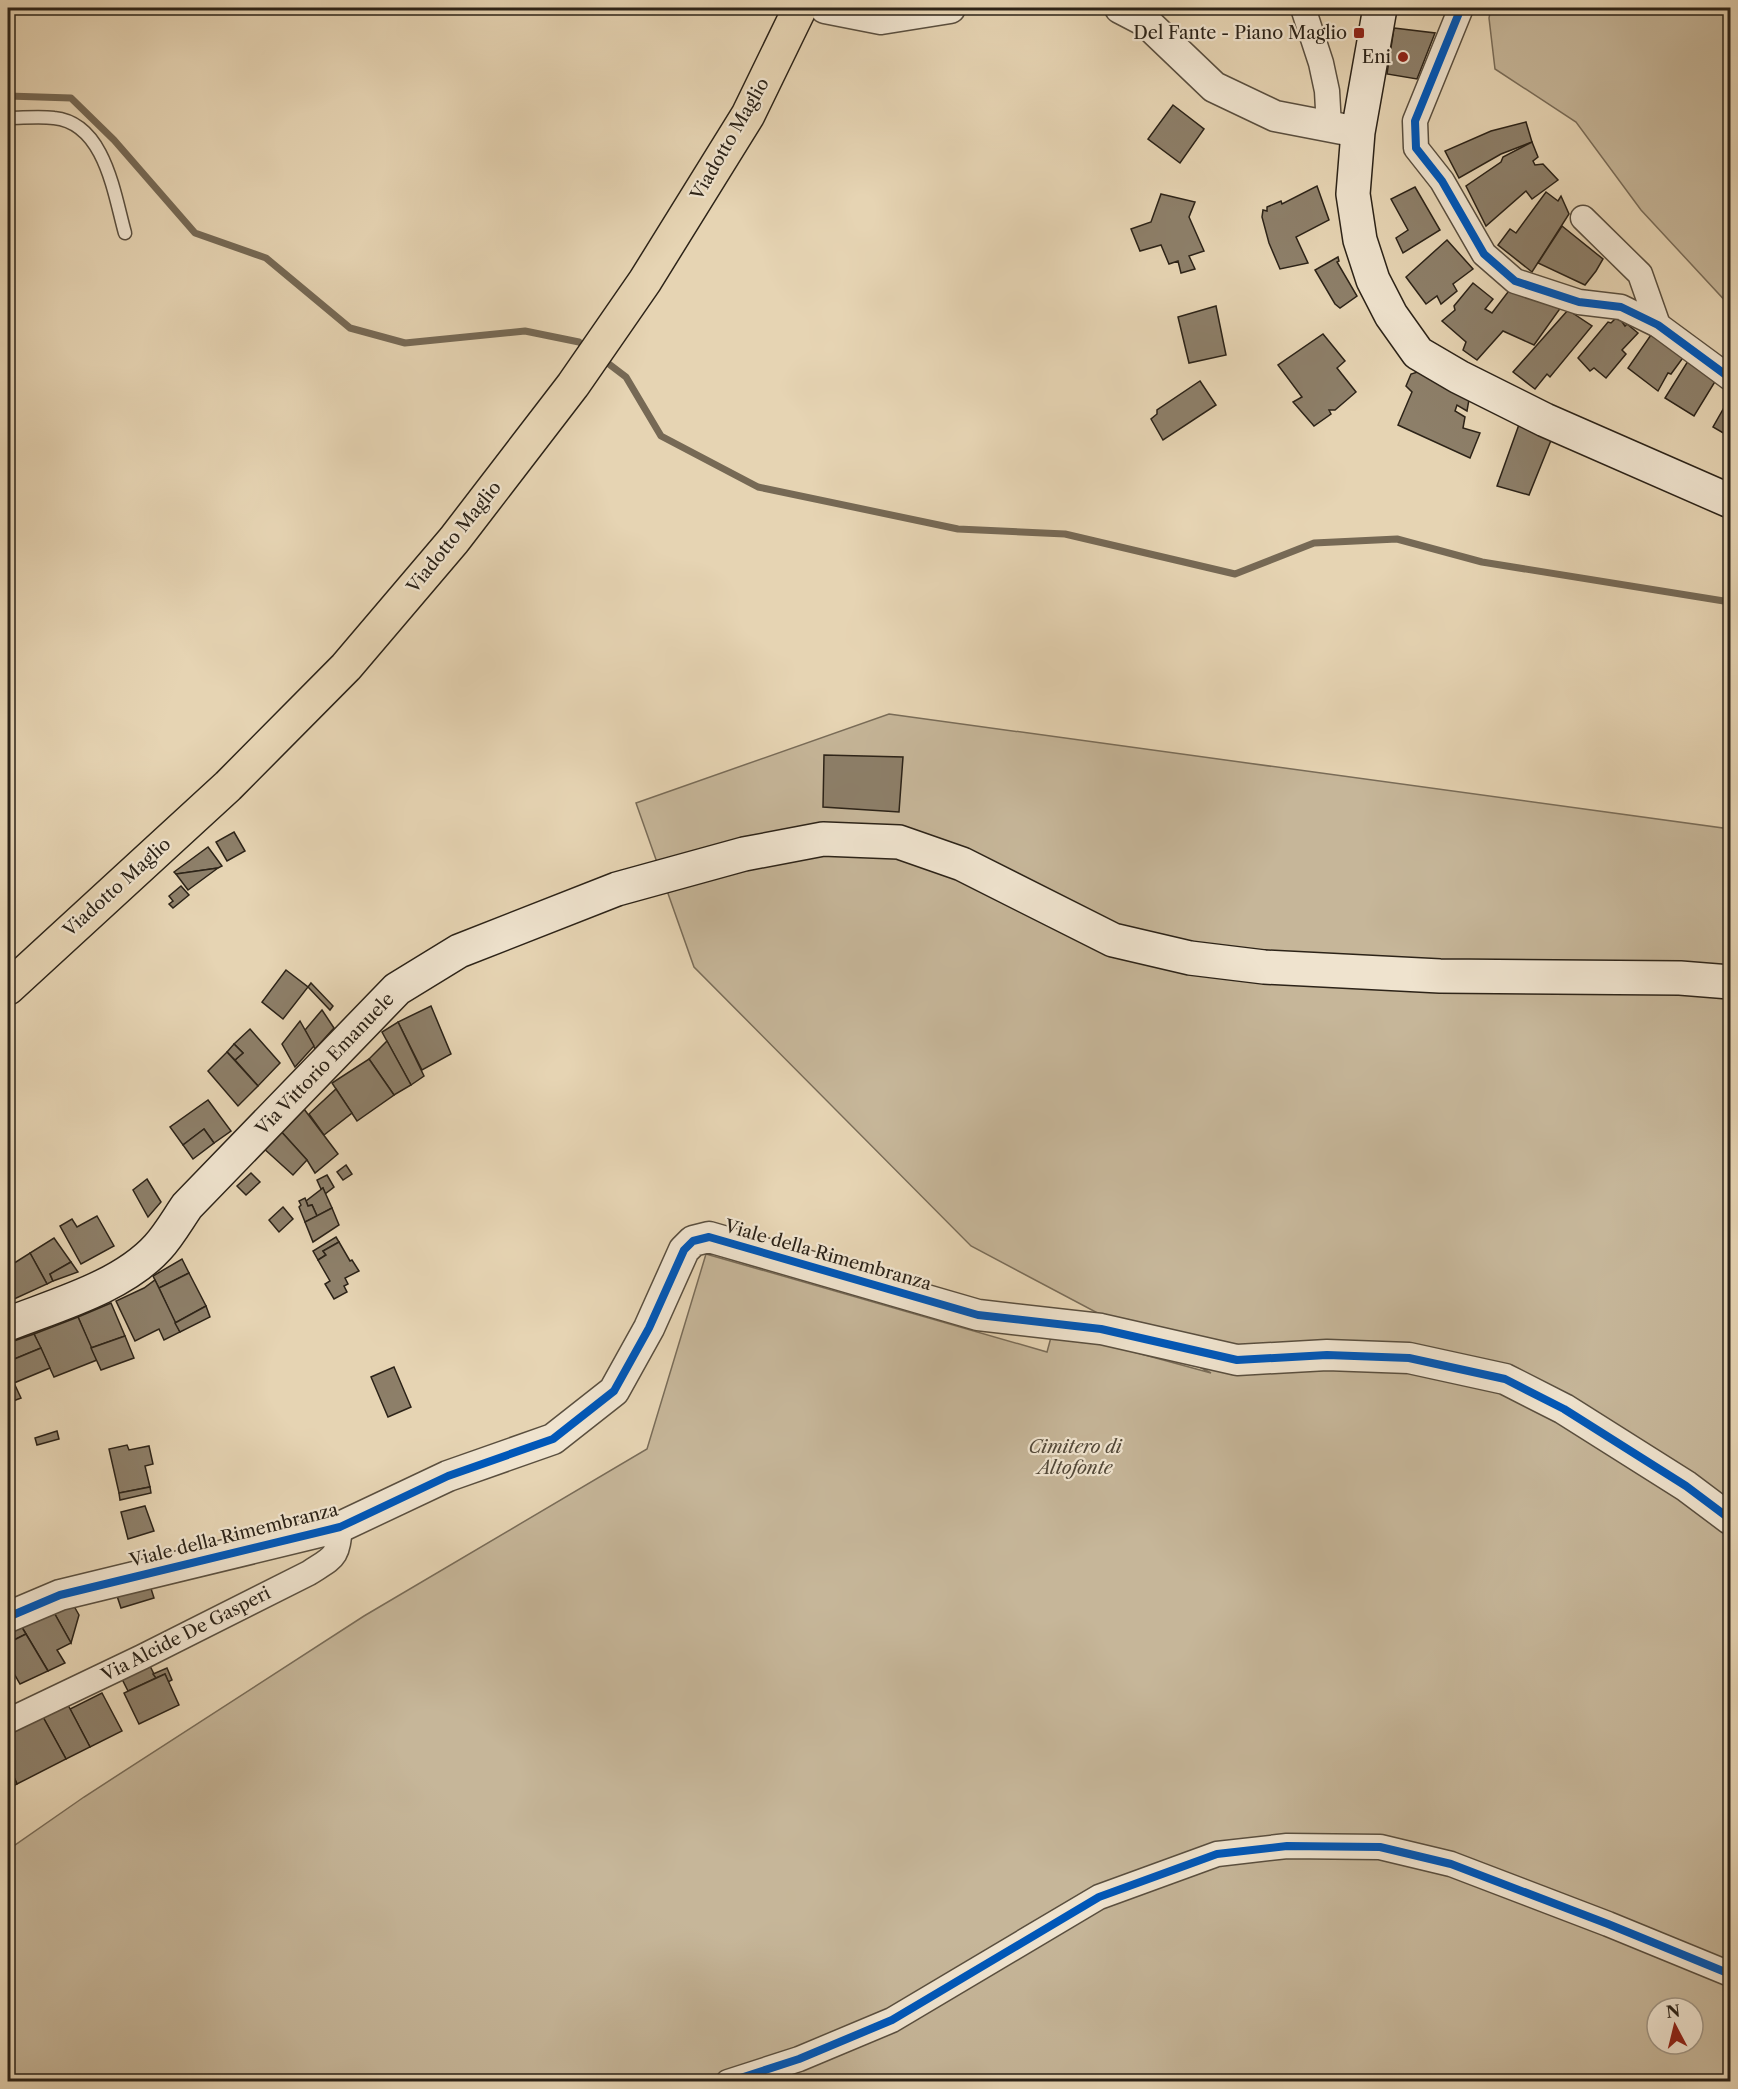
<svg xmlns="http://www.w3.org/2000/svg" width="1738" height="2089" font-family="'Libre Caslon Text',serif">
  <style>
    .green { fill: #c6b699; stroke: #796c58; stroke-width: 1.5; fill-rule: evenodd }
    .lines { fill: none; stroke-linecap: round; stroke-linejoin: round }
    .stream { stroke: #766955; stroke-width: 7 }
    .building { fill: #8d7f69; stroke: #2c2318; stroke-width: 1.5 }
    .service-casing { stroke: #5a4f3f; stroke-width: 15 }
    .minor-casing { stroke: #5a4f3f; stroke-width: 27 }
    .tertiary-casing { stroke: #5a4f3f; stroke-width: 33 }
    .secondary-casing { stroke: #2c2318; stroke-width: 36 }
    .primary-casing { stroke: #2c2318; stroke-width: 36 }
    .service { stroke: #efe3ce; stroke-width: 12 }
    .minor { stroke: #efe3ce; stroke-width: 24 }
    .tertiary { stroke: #efe3ce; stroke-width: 30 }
    .secondary { stroke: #efe3ce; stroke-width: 33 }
    .primary { stroke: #e6d4b3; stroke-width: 33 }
    .cycleway-casing { stroke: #efe3ce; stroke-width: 11 }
    .cycleway { stroke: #0057b8; stroke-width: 8 }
    .poi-dot { fill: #8f2418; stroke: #efe3ce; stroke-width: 2 }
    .labels { text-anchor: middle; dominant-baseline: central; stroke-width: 4.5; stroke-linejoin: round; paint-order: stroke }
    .poi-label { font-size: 18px; fill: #2c2318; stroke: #efe3ce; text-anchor: end }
    .street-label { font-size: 18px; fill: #2c2318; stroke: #efe3ce }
    .park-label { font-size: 18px; font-style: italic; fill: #524838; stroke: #efe3ce }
  </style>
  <rect width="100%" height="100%" fill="#e6d4b3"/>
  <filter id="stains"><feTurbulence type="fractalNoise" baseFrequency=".00333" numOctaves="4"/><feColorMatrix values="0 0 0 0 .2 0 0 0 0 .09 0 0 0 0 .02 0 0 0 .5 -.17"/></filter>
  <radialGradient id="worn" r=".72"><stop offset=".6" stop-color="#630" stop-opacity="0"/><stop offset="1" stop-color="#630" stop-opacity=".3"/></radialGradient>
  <!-- green -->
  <g class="green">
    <polygon points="1491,8 1730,8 1730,306 1641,210 1576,122 1495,69 1489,18"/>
    <path d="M889,714L1730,829V2081H8V1850L84,1797L364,1616L647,1449L706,1254L1047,1352L1053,1330L1211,1373L971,1246L694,967L636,803ZM1657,2008H1693V2044H1657Z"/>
  </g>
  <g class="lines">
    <!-- stream -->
    <g class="stream">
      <polyline points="8,96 71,98 114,140 195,233 266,258 350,328 405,343 525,331 579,342 587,348"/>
      <polyline points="601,358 626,377 661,436 758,487 958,529 1065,534 1235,574 1314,543 1397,539 1482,562 1730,602"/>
    </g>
  </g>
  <!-- building -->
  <g class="building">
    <polygon points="1394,28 1435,33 1417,79 1387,74"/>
    <polygon points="1173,105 1204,129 1180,163 1148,139"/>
    <polygon points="1526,122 1532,142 1501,154 1459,178 1445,151 1491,131"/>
    <polygon points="1532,142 1538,157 1533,161 1535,165 1543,164 1558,180 1532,199 1526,191 1486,226 1466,186 1501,162 1503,157"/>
    <polygon points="1317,186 1329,220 1296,237 1308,263 1280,269 1269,243 1262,217 1263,210 1267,211 1267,207 1281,201 1282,204"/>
    <polygon points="1415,187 1440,230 1403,253 1396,238 1408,230 1391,199"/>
    <polygon points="1546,192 1558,201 1561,196 1569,214 1532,272 1498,245 1510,229 1516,233"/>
    <polygon points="1161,194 1195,202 1189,217 1204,251 1189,256 1195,269 1181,273 1178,261 1169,264 1161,245 1140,251 1131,229 1151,222"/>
    <polygon points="1562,226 1603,259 1596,271 1585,285 1538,263"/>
    <polygon points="1447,240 1473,269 1453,284 1457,291 1441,304 1437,296 1426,304 1406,277"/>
    <polygon points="1338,257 1339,261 1337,262 1357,296 1340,308 1335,304 1315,270"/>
    <polygon points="1473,283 1493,299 1485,309 1492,313 1511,288 1564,303 1534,345 1503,331 1477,360 1463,350 1466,342 1442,321 1455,310 1454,306"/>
    <polygon points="1216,306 1226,355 1189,363 1178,317"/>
    <polygon points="1568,310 1592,326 1550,377 1547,374 1535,389 1513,372"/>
    <polygon points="1618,316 1625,326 1627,324 1638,333 1622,350 1626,354 1606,378 1594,368 1590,371 1578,358 1608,322 1611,323"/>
    <polygon points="1653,332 1685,355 1671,374 1668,373 1658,391 1628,368"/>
    <polygon points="1323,334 1345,361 1337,368 1356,392 1335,410 1329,410 1331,414 1314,426 1293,402 1302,397 1278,365"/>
    <polygon points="1688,361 1716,380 1694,416 1665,398"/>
    <polygon points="1424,370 1470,394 1467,411 1457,405 1455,411 1465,417 1463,428 1480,433 1470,458 1398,425 1412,392 1406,386 1411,374"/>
    <polygon points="1200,381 1216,405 1163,440 1151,419 1157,414 1157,410"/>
    <polygon points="1730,397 1730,437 1713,427"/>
    <polygon points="1521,419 1554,433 1529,495 1497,486"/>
    <polygon points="824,755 903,757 899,812 823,807"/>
    <polygon points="234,832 245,851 227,861 216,842"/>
    <polygon points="208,847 222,866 218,868 176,874 174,872"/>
    <polygon points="218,868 188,890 176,874"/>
    <polygon points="181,886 189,895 173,908 169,904 173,901 169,896"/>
    <polygon points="286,970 308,987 283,1019 262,1002"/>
    <polygon points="311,983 333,1006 330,1010 308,987"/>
    <polygon points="431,1006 451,1054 422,1070 398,1022"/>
    <polygon points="322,1010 334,1028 315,1049 305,1030"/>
    <polygon points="300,1021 314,1046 295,1067 282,1044"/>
    <polygon points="398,1022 424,1076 411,1085 382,1032"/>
    <polygon points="250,1029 280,1063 258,1086 235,1060 243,1053 234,1044"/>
    <polygon points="387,1041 411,1085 394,1095 369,1059"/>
    <polygon points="234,1044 243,1053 235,1060 227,1052"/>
    <polygon points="227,1052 258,1086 238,1106 208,1071"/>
    <polygon points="369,1059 394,1095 357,1121 332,1083"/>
    <polygon points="336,1089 352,1113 324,1135 309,1114"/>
    <polygon points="208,1100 231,1131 214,1143 204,1129 183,1145 170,1127"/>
    <polygon points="304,1109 338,1154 315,1173 307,1160 278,1128"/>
    <polygon points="278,1128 307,1160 293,1175 261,1146"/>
    <polygon points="204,1129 214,1143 193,1159 183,1145"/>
    <polygon points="346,1165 352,1174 343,1180 337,1172"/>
    <polygon points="251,1173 260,1182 246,1195 237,1186"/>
    <polygon points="327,1175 334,1187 325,1194 323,1188 321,1189 317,1180"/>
    <polygon points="147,1179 161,1202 148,1217 133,1190"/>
    <polygon points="323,1188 332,1208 317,1216 312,1205 308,1206 306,1201"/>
    <polygon points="305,1198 308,1206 312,1205 317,1216 305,1222 299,1207 301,1205 299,1201"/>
    <polygon points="283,1207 293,1219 279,1232 269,1220"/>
    <polygon points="332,1208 339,1225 313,1242 305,1222"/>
    <polygon points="97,1216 114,1246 81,1264 60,1226 72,1219 77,1227"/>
    <polygon points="336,1237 339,1242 323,1251 326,1255 318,1260 313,1251"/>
    <polygon points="54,1238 71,1262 50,1274 53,1281 47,1284 30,1253"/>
    <polygon points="339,1242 350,1261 352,1260 359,1271 345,1278 348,1284 344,1286 347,1292 334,1299 325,1284 330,1281 318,1260 326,1255 323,1251"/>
    <polygon points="30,1253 47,1284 12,1300 8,1290 8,1267"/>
    <polygon points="182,1259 189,1273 159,1288 153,1276"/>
    <polygon points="71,1262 78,1272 53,1281 50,1274"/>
    <polygon points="189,1273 206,1306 175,1323 159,1288"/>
    <polygon points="155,1280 180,1332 164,1340 159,1329 135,1341 116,1301 144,1288"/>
    <polygon points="111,1303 125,1336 91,1348 78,1317"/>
    <polygon points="206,1306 210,1317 180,1332 175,1323"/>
    <polygon points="78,1317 97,1360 54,1377 34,1334"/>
    <polygon points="34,1334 41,1348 12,1360 8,1352 8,1343"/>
    <polygon points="125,1336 134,1358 101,1370 91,1348"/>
    <polygon points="41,1348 50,1368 14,1383 21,1398 8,1403 8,1352 12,1360"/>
    <polygon points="394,1367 411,1407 388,1417 371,1377"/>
    <polygon points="57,1431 59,1439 37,1445 35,1438"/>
    <polygon points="127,1445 129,1450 149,1446 153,1464 145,1466 150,1487 119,1493 109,1449"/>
    <polygon points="150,1487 151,1493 120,1500 119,1493"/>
    <polygon points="145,1506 154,1531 128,1539 121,1512"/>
    <polygon points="148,1579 154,1598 121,1608 115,1590"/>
    <polygon points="70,1599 79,1615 71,1643 52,1609"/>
    <polygon points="52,1609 71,1643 57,1650 65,1663 48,1671 20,1624"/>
    <polygon points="20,1624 26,1634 8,1643 8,1630"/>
    <polygon points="26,1634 48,1671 20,1684 8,1663 8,1643"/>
    <polygon points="150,1666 156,1678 128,1691 122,1679"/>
    <polygon points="167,1668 172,1680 168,1682 165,1674 156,1678 153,1674"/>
    <polygon points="165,1674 179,1705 139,1724 124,1693"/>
    <polygon points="102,1693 122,1731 90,1747 70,1709"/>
    <polygon points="68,1705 90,1747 66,1759 43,1717"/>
    <polygon points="43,1717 66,1759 17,1784 8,1764 8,1735"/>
    <polygon points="8,1764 17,1784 8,1789"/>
  </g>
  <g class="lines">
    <defs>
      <path id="service" d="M8,118C23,118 39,116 54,118C105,123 114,194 125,233"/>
      <g id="minor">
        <polyline points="1303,8 1321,63 1327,91 1329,127"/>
        <polyline points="1461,8 1415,121 1416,148 1442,181 1484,254 1515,281 1579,302 1621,307 1658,325 1730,378"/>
        <polyline points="1583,218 1640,274 1658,325"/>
        <path d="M8,1721L142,1657L309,1573C335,1556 337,1559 340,1527"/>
        <polyline points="728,2082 799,2059 892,2020 1099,1897 1217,1854 1287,1846 1380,1847 1451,1864 1608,1924 1730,1974"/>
      </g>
      <g id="tertiary">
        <polyline points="825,8 881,19 950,8"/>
        <polyline points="1120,8 1145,21 1214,87 1275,116 1358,132"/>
        <polyline points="8,1617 60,1595 340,1527 448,1476 553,1439 614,1391 649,1328 684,1250 693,1241 709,1237 978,1315 1101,1329 1237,1360 1327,1355 1409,1358 1505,1379 1564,1409 1686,1486 1730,1519"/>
      </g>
      <g id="secondary">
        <polyline points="1380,8 1358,132 1353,194 1360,240 1373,280 1391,315 1418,353 1459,377 1545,420 1730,501"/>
        <path d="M8,1324C56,1305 122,1287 158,1247C169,1235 178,1219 187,1206L397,989L459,951L617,889L744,854L823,839L899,842L962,864L1113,940L1190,958L1264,967L1440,976L1680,978L1730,982"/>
      </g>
      <polyline id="primary" points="8,988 228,786 346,667 454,540 573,385 645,281 748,115 800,8"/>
    </defs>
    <!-- service casing -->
    <use href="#service" class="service-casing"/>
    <!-- minor casing -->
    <use href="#minor" class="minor-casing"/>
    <!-- tertiary casing -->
    <use href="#tertiary" class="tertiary-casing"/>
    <!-- secondary casing -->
    <use href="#secondary" class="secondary-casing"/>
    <!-- primary casing -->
    <use href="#primary" class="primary-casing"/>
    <!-- service -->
    <use href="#service" class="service"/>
    <!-- minor -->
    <use href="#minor" class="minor"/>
    <!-- tertiary -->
    <use href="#tertiary" class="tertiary"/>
    <!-- secondary -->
    <use href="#secondary" class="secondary"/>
    <!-- primary -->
    <use href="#primary" class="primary"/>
    <defs>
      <g id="cycleway">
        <polyline points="1461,8 1415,121 1416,148 1442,181 1484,254 1515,281 1579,302 1621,307 1658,325 1730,378"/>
        <polyline points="8,1617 60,1595 340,1527 448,1476 553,1439 614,1391 649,1328 684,1250 693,1241 709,1237 978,1315 1101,1329 1237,1360 1327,1355 1409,1358 1505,1379 1564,1409 1686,1486 1730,1519"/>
        <polyline points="728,2082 799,2059 892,2020 1099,1897 1217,1854 1287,1846 1380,1847 1451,1864 1608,1924 1730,1974"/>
      </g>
    </defs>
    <!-- cycleway casing -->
    <use href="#cycleway" class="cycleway-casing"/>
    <!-- cycleway -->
    <use href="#cycleway" class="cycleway"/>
  </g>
  <!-- markers -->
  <g class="poi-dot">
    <rect x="1353" y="27" width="12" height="12" rx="3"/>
    <circle cx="1403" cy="57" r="6"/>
  </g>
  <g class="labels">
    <!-- poi labels -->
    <g class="poi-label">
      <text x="1347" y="33">Del Fante - Piano Maglio</text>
      <text x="1391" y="57">Eni</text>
    </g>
    <!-- street labels -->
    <g class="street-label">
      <text transform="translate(730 139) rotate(-60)">Viadotto Maglio</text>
      <text transform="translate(454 537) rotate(-51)">Viadotto Maglio</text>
      <text transform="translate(117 887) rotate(-42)">Viadotto Maglio</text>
      <text transform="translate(325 1064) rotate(-46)">Via Vittorio Emanuele</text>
      <text transform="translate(828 1255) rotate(16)">Viale della Rimembranza</text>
      <text transform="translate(234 1535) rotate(-14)">Viale della Rimembranza</text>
      <text transform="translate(186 1634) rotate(-27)">Via Alcide De Gasperi</text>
    </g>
    <!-- park labels -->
    <g class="park-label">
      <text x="1075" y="1447">Cimitero di<tspan x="1075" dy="21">Altofonte</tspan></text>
    </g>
  </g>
  <!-- margin -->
  <rect width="1738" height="2089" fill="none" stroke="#e6d4b3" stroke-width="30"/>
  <rect x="9" y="9" width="1720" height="2071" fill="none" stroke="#2c2318" stroke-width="3"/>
  <rect x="15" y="15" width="1708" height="2059" fill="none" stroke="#2c2318" stroke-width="1.5"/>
  <!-- north arrow -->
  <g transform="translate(1675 2026) rotate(353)"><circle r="28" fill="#efe3ce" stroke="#a19685" stroke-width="1.5"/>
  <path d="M0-4.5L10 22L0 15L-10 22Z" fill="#8f2418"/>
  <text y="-9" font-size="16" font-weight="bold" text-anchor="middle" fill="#2c2318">N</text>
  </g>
  <rect width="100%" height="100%" filter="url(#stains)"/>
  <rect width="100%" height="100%" fill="url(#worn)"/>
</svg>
